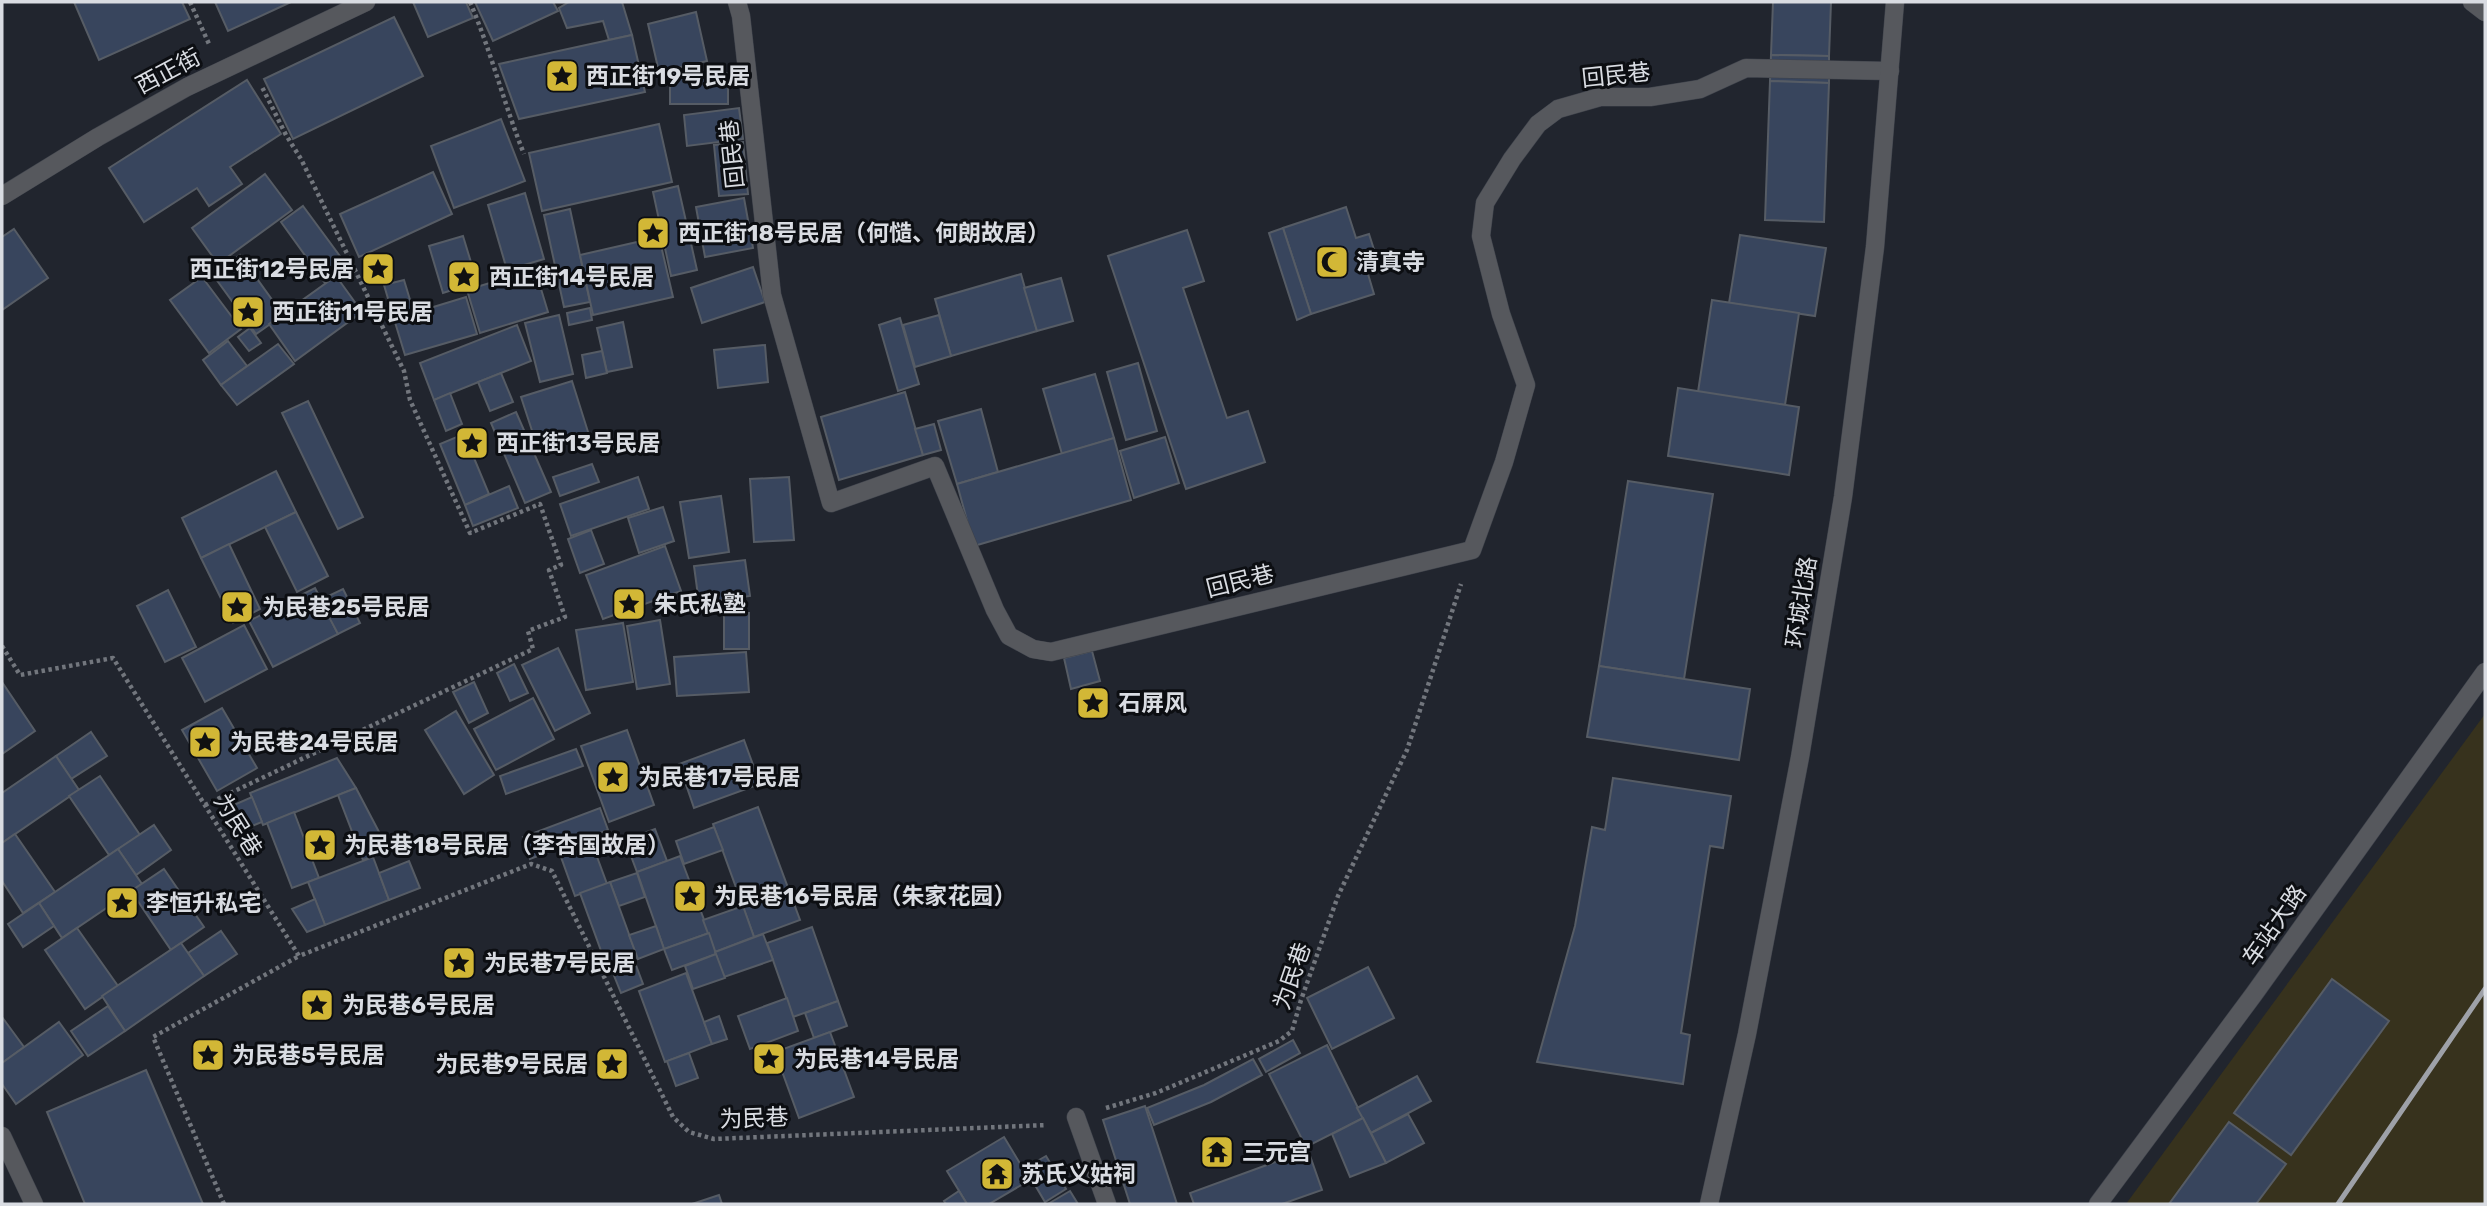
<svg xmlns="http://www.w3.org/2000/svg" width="2487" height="1206" font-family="Rubik,'Noto Sans SC',sans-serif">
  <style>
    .green { fill: #37321d }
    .building { fill: #38455d; stroke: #565c65; stroke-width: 2 }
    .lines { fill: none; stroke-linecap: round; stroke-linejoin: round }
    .minor-casing { stroke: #3e424b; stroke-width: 19 }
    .path { stroke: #72767d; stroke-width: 4.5; stroke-dasharray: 3.5 3.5; stroke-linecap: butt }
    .minor { stroke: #56585d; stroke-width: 18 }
    .rail { stroke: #9ea1a8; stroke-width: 5 }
    .labels { text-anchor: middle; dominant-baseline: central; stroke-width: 6; stroke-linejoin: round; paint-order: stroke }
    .street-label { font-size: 23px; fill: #d9dce2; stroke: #0c0e12 }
    .poi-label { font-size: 23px; font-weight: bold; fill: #d9dce2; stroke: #0c0e12; text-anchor: start }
  </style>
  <rect width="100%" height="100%" fill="#21252e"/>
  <!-- green -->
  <polygon class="green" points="2485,714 2485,1204 2126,1204"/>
  <!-- building -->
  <g class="building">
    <polygon points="74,2 182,2 190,19 99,60"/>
    <polygon points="215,2 291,2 228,31"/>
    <polygon points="413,2 466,2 473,18 428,37"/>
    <polygon points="475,2 553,2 558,11 493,41"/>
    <polygon points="569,2 622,2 632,35 609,40 603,21 567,28 559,8"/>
    <polygon points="1773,2 1831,2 1829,56 1771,55"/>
    <polygon points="696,12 707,61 659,72 648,24"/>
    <polygon points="394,17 423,76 293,139 264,79"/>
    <polygon points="632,35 645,92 519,119 499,64"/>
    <polygon points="1771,55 1829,56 1829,83 1770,81"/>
    <polygon points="728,73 728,104 670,104 670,74"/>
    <polygon points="247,80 281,134 230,167 242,184 209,206 197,188 144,222 109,168"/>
    <polygon points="1770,81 1829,83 1824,222 1765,220"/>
    <polygon points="739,108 743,139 687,146 684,115"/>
    <polygon points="501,119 525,181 454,208 431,146"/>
    <polygon points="659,124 672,182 542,211 529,153"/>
    <polygon points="743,142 748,194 719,196 714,145"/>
    <polygon points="433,172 452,214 359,257 340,214"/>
    <polygon points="265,174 292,210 218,264 192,228"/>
    <polygon points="678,186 697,270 671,276 653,192"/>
    <polygon points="525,193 544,259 507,270 488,205"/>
    <polygon points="744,198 753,248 705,257 696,207"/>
    <polygon points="303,206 348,267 325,283 281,222"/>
    <polygon points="1346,207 1356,238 1369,234 1377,259 1365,264 1374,294 1311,314 1283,228"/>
    <polygon points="570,209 590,302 564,307 544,215"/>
    <polygon points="1283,228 1311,314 1297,320 1269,233"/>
    <polygon points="14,229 48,278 2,310 2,237"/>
    <polygon points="1187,230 1204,281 1183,288 1227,418 1248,411 1265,462 1186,489 1108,256"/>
    <polygon points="1740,235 1826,248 1815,316 1729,303"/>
    <polygon points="463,236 477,282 443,293 429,246"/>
    <polygon points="659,237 673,297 593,315 580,255"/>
    <polygon points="240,255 283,315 256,334 213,275"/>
    <polygon points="753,267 765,302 702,323 691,288"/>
    <polygon points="535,269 548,312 480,333 467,290"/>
    <polygon points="1021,274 1037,331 951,356 935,299"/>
    <polygon points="336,276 362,312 295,361 269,324"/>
    <polygon points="202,277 241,329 209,353 170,300"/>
    <polygon points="1061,278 1073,321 1037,331 1024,288"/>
    <polygon points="404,280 414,313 394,319 384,285"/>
    <polygon points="466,297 477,334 405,355 394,319"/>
    <polygon points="1712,300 1799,313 1785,405 1698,392"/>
    <polygon points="590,308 592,320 569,325 567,313"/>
    <polygon points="559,315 573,374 540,382 525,323"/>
    <polygon points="939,315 951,356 915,367 903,325"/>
    <polygon points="900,318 919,384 898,391 879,325"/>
    <polygon points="623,322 632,367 607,372 597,328"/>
    <polygon points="517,325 531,361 434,400 420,363"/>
    <polygon points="250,328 261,343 249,351 238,337"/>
    <polygon points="228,341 247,366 221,385 203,360"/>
    <polygon points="278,344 294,364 237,405 221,385"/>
    <polygon points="765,345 768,382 718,388 714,350"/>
    <polygon points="602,351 607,373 586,378 582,355"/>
    <polygon points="1138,363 1157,431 1126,440 1107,372"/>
    <polygon points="501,373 513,402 490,411 478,382"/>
    <polygon points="1095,374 1114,438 1062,454 1043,389"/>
    <polygon points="572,381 589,435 539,452 521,397"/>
    <polygon points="1678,388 1799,407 1789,475 1668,456"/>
    <polygon points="905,392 923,455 839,480 821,417"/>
    <polygon points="450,393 462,424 446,431 434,400"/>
    <polygon points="308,401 363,517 338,529 282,413"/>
    <polygon points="981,409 998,472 957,484 938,421"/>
    <polygon points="516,412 551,492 525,503 491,423"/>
    <polygon points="934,424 941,450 923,455 915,429"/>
    <polygon points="464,434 489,494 465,505 440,444"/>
    <polygon points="1165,437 1179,483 1134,498 1120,451"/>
    <polygon points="1114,438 1131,500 974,546 957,484"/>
    <polygon points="592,464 599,482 560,496 553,477"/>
    <polygon points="276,471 296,512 201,558 182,518"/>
    <polygon points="638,477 649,509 571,536 560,504"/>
    <polygon points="789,477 794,540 754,542 750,479"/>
    <polygon points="1628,481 1713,494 1684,679 1599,666"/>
    <polygon points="509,486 518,508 473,526 465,505"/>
    <polygon points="721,496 729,552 689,558 680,502"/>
    <polygon points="663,507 674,541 639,553 628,518"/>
    <polygon points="296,512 328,576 297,592 265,527"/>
    <polygon points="591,530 604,564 580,573 568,539"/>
    <polygon points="229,544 260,609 233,623 201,558"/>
    <polygon points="665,546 681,591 603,619 586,575"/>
    <polygon points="745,560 750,596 699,603 694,566"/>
    <polygon points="315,588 338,634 273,667 249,621"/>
    <polygon points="343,589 360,623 338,634 320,600"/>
    <polygon points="168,590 196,647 165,662 137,606"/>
    <rect x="724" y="613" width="25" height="36"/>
    <polygon points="660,620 670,684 637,689 627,626"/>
    <polygon points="623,623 633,682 586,690 576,630"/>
    <polygon points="244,625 267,669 205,702 182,658"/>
    <polygon points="558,648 590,713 555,731 522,665"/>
    <polygon points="1092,651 1100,681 1071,689 1064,658"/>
    <polygon points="746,652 749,692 677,696 674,657"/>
    <polygon points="514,664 528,693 510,701 497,673"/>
    <polygon points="1599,666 1750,689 1739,760 1587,737"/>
    <polygon points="2,682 35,731 2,754"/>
    <polygon points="474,682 488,713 469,723 453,692"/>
    <polygon points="533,698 554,739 496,770 474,729"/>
    <polygon points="222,708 257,768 217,791 182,730"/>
    <polygon points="456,711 494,775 464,794 425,730"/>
    <polygon points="627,730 654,805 609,822 581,746"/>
    <polygon points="91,732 107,756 71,779 56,756"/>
    <polygon points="744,740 760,784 694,808 679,764"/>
    <polygon points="576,749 583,766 506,794 500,776"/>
    <polygon points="56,756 79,790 2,843 2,793"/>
    <polygon points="337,758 356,788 263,825 250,793"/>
    <polygon points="100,776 140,835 109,855 69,796"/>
    <polygon points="1613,778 1731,796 1723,848 1710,846 1681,1033 1690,1035 1683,1084 1537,1062 1575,926 1592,827 1605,830"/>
    <polygon points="356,788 389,851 363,860 338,795"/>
    <polygon points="252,797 262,822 242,830 227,808"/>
    <polygon points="758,807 800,920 754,937 713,824"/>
    <polygon points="600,808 608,830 530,859 523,837"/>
    <polygon points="294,812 319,878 292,888 267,823"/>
    <polygon points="154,825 171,850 136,875 118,849"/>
    <polygon points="714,827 723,850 684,864 676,841"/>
    <polygon points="655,829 667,861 637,872 625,840"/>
    <polygon points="15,834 55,892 23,913 2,881 2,843"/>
    <polygon points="593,846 607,884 575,896 561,857"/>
    <polygon points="118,849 142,884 62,938 39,903"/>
    <polygon points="680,856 709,933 664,949 637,872"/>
    <polygon points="373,857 389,900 325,925 308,882"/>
    <polygon points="409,861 420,888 389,900 379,873"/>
    <polygon points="164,869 204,927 171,950 131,891"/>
    <polygon points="637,873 645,897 619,906 610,882"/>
    <polygon points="610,882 638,959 608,970 580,893"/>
    <polygon points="315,899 325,925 307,932 292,909"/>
    <polygon points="39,903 54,926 23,947 8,924"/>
    <polygon points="743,906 754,937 715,952 703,920"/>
    <polygon points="656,926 664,949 638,959 629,935"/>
    <polygon points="812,927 838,1001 793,1017 767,943"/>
    <polygon points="77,928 118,986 85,1009 45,950"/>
    <polygon points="221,931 237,954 204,976 188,953"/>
    <polygon points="709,933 716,954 672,970 664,949"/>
    <polygon points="763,934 773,960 724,977 715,952"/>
    <polygon points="181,943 204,976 125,1031 102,996"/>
    <polygon points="716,954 725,978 693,989 685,966"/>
    <polygon points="634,960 643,984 621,993 611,968"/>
    <polygon points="1368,967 1394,1018 1332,1049 1307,998"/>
    <polygon points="686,973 712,1044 665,1062 639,991"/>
    <polygon points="2332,979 2389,1021 2291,1155 2234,1113"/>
    <polygon points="787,998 798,1031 750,1049 738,1016"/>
    <polygon points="838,1001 847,1026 814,1038 805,1013"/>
    <polygon points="108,1006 125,1031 88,1056 71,1031"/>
    <polygon points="719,1016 727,1039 712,1044 704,1022"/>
    <polygon points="2,1017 24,1047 2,1063"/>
    <polygon points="59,1022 83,1055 16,1104 2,1084 2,1063"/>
    <polygon points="830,1032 854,1097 799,1118 775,1052"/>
    <polygon points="1293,1040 1300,1053 1266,1072 1259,1059"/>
    <polygon points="1327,1045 1363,1118 1306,1147 1269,1074"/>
    <polygon points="689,1053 698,1078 676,1086 667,1061"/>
    <polygon points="1253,1059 1262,1075 1211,1102 1154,1125 1147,1108 1204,1085"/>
    <polygon points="146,1070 203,1204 85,1204 47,1112"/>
    <polygon points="1417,1076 1431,1101 1371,1133 1357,1108"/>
    <polygon points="1145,1106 1177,1204 1130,1204 1103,1120"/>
    <polygon points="1408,1114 1424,1143 1386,1163 1371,1133"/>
    <polygon points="1363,1118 1386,1163 1350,1177 1332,1134"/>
    <polygon points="2229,1122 2286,1164 2256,1204 2169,1204"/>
    <polygon points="1004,1137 1030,1180 989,1204 967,1204 947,1171"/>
    <polygon points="1308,1150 1322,1190 1282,1204 1194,1204 1190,1193"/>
    <polygon points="1046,1156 1066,1189 1045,1202 1025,1168"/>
    <polygon points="959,1191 967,1204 946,1204 944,1201"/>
    <polygon points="1070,1191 1078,1204 1048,1204"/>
    <polygon points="719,1195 722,1204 692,1204"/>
  </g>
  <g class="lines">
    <defs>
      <g id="minor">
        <polyline points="737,2 741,16 772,295 831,503 935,466 995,610 1009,636 1033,649 1051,652 1472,550 1504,462 1526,385 1501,314 1481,236 1485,203 1512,159 1538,124 1558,109 1600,97 1650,97 1700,89 1746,68 1890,71"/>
        <polyline points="2472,2 2485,12"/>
        <polyline points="2,196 98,137 187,87 366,2"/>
        <polyline points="1076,1117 1107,1204"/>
        <polyline points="2,1136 34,1204"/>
        <polyline points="1709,1204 1747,1034 1800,757 1843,497 1875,247 1895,2"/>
        <polyline points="2098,1204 2254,994 2485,672"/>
      </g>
    </defs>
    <!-- minor casing -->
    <use href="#minor" class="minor-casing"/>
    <!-- path -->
    <g class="path">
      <polyline points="190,2 209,44"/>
      <path d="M470,2C491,51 504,104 524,154"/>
      <polyline points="2,646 20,675 113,658 299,956 531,864 552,871 673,1117 689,1132 714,1139 1047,1125"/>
      <polyline points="205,805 533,649 528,631 565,617 549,570 561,565 540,504 470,533 410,400 404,371 301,159 286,135 262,87"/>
      <polyline points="1106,1108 1156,1093 1279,1041 1292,1031 1301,1000 1338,896 1407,750 1461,584"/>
      <polyline points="224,1204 153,1037 299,956"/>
    </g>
    <!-- minor -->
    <use href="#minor" class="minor"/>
    <!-- rail -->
    <polyline class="rail" points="2338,1204 2485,989"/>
  </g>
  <!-- icons -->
  <defs>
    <symbol id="sight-square" viewBox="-11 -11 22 22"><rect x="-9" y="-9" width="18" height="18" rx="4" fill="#d2b736" stroke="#0c0e12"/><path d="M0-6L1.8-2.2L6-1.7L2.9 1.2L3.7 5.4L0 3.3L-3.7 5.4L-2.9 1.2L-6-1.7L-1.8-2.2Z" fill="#111"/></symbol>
    <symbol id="mosque-square" viewBox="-11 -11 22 22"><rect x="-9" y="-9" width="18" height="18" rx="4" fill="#d2b736" stroke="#0c0e12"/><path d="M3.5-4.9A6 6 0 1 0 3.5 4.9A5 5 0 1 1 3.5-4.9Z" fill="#111"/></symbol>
    <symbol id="temple-square" viewBox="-11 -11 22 22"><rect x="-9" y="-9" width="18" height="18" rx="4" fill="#d2b736" stroke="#0c0e12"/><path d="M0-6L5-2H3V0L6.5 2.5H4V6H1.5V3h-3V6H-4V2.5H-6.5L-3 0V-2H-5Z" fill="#111"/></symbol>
  </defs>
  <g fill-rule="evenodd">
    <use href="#sight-square" x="543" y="57" width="38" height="38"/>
    <use href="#sight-square" x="634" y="214" width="38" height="38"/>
    <use href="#mosque-square" x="1313" y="243" width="38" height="38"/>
    <use href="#sight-square" x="359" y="250" width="38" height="38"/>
    <use href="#sight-square" x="445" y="258" width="38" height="38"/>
    <use href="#sight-square" x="229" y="293" width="38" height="38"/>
    <use href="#sight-square" x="453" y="424" width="38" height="38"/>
    <use href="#sight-square" x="610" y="585" width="38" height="38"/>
    <use href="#sight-square" x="218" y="588" width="38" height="38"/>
    <use href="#sight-square" x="1074" y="684" width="38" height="38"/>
    <use href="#sight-square" x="186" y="723" width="38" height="38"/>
    <use href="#sight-square" x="594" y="758" width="38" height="38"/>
    <use href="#sight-square" x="301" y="826" width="38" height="38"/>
    <use href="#sight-square" x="671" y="877" width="38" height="38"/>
    <use href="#sight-square" x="103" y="884" width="38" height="38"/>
    <use href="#sight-square" x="440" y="944" width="38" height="38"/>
    <use href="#sight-square" x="298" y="986" width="38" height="38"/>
    <use href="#sight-square" x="189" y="1036" width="38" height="38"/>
    <use href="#sight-square" x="750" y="1040" width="38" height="38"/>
    <use href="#sight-square" x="593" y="1045" width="38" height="38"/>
    <use href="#temple-square" x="1198" y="1133" width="38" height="38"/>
    <use href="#temple-square" x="978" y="1155" width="38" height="38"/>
  </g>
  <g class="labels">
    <!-- street labels -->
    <g class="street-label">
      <text transform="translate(168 71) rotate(-28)">西正街</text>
      <text transform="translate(1616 75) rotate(-6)">回民巷</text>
      <text transform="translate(732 154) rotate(-96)">回民巷</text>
      <text transform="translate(1240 581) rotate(-14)">回民巷</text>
      <text transform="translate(1801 602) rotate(-81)">环城北路</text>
      <text transform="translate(238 825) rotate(58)">为民巷</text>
      <text transform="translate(2274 925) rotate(-55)">车站大路</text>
      <text transform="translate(1292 976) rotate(-71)">为民巷</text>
      <text transform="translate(754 1118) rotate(-2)">为民巷</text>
    </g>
    <!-- poi labels -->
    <g class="poi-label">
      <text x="586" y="76">西正街19号民居</text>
      <text x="678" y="233">西正街18号民居（何慥、何朗故居）</text>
      <text x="1356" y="262">清真寺</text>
      <text x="354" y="269" text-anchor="end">西正街12号民居</text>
      <text x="489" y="277">西正街14号民居</text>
      <text x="272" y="312">西正街11号民居</text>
      <text x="496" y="443">西正街13号民居</text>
      <text x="654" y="604">朱氏私塾</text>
      <text x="262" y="607">为民巷25号民居</text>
      <text x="1118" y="703">石屏风</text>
      <text x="230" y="742">为民巷24号民居</text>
      <text x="638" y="777">为民巷17号民居</text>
      <text x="344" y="845">为民巷18号民居（李杏国故居）</text>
      <text x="714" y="896">为民巷16号民居（朱家花园）</text>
      <text x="146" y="903">李恒升私宅</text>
      <text x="484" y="963">为民巷7号民居</text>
      <text x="342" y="1005">为民巷6号民居</text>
      <text x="232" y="1055">为民巷5号民居</text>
      <text x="794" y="1059">为民巷14号民居</text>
      <text x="588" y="1064" text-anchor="end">为民巷9号民居</text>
      <text x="1242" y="1152">三元宫</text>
      <text x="1021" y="1174">苏氏义姑祠</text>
    </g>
  </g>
  <!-- border -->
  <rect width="2487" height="1206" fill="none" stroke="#d9dce2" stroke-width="7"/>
</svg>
